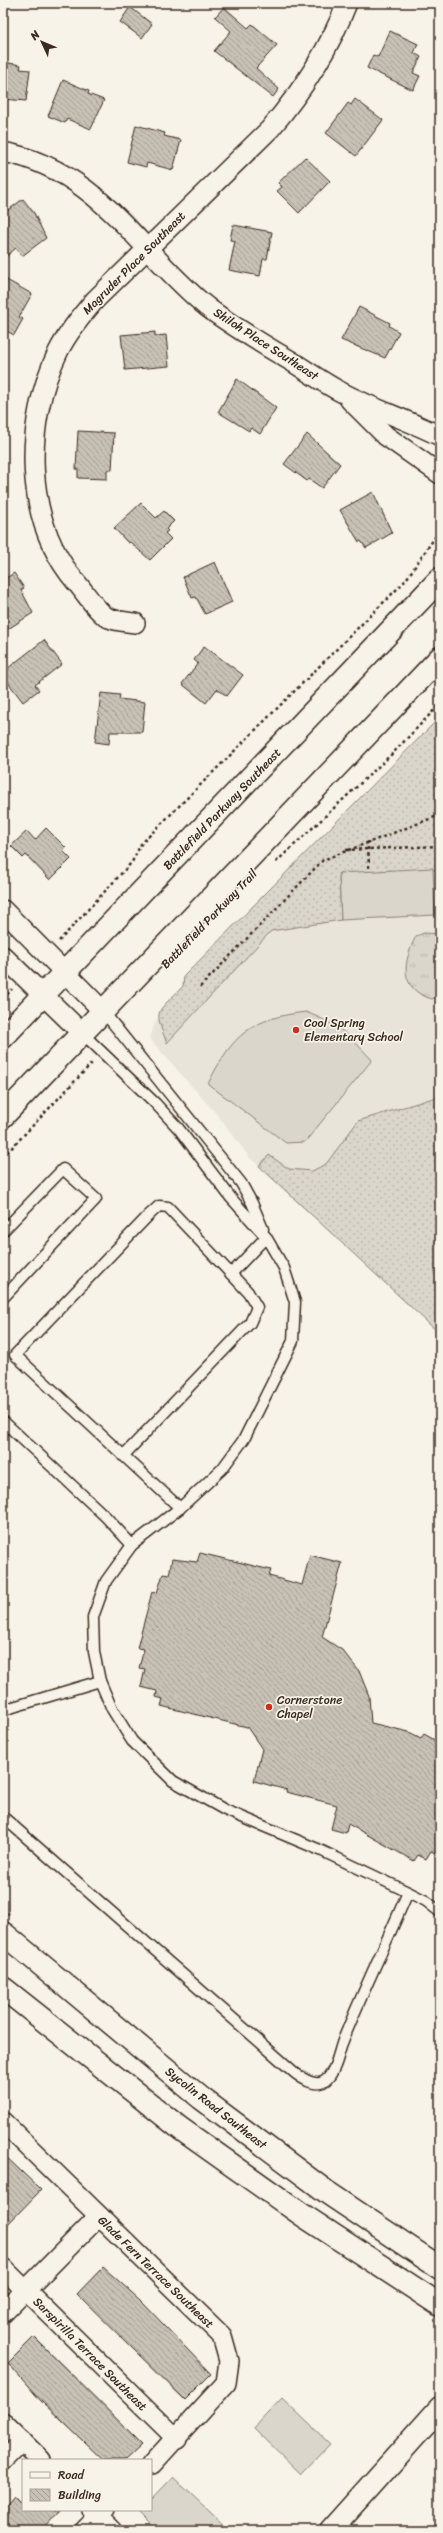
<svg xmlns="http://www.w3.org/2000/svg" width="443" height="2533" font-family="Sriracha,sans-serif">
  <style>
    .built { fill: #e9e4d9 }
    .grass { fill: url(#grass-dots); stroke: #8b8074 }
    .park { fill: url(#park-tufts); stroke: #8b8074 }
    .garden { fill: #dbd6cb; stroke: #8b8074 }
    .building { fill: url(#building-back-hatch); stroke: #3b2a1e }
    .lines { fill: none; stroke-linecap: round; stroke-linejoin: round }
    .service-casing { stroke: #3b2a1e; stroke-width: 13 }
    .minor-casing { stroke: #3b2a1e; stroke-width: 22 }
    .tertiary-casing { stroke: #3b2a1e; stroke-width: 25 }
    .secondary-casing { stroke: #3b2a1e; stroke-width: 25 }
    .primary-casing { stroke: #3b2a1e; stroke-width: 25 }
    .path { stroke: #3b2a1e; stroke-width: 2.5; stroke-dasharray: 3 3; stroke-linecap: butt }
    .service { stroke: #f7f3e8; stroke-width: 10 }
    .minor { stroke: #f7f3e8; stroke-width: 19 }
    .tertiary { stroke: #f7f3e8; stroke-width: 22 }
    .secondary { stroke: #f7f3e8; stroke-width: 22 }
    .primary { stroke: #f7f3e8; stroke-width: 22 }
    .poi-dot { fill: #c8321e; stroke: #f7f3e8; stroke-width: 1.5 }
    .labels { text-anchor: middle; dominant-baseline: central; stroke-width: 3.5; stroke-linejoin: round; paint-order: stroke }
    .street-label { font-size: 12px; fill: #3b2a1e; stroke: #f7f3e8 }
    .poi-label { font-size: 12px; fill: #3b2a1e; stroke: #f7f3e8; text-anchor: start }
  </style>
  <defs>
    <pattern id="grass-dots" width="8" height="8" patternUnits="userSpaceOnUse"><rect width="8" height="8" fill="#dbd6cb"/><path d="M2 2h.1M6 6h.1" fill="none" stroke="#bdb8ae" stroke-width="1.8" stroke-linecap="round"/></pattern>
    <pattern id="park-tufts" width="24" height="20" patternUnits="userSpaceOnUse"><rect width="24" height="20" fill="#dbd6cb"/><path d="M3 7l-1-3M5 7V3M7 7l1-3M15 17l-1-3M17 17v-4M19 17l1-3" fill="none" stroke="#bdb8ae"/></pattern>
    <pattern id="building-back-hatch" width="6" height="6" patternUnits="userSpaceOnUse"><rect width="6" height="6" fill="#c8c1b6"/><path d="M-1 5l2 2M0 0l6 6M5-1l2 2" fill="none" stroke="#a49d93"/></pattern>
  </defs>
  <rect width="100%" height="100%" fill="#f7f3e8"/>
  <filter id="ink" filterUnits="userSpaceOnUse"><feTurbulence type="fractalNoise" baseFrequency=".025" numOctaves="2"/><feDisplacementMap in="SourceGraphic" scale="8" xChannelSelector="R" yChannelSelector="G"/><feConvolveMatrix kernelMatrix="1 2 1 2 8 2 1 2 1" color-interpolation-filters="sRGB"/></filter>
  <g filter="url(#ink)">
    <!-- built -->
    <polygon class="built" points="440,720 440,1334 250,1158 219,1117 150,1039 155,1022"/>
    <!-- grass -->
    <g class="grass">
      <path d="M440,717V910L437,870L339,873L341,920L271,931L167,1043C152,1007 158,1013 183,986L184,976Z"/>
      <polygon points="440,1096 440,1334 259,1166 269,1155 289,1169 312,1171 326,1164 358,1121"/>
    </g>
    <!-- park -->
    <path class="park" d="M424,933L440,934V995L432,999C398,989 403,962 416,936Z"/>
    <!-- garden -->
    <g class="garden">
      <polygon points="433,868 435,915 341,920 339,873"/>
      <path d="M306,1012C340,1026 347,1033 372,1060L305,1142L286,1143L208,1084C232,1035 251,1018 306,1012Z"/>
      <polygon points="282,2398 330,2444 301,2474 254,2428"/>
      <polygon points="173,2477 229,2530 157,2530 139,2512 141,2510 151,2510 151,2500"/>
    </g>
    <!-- building -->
    <g class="building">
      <polygon points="130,7 152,24 142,38 120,22"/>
      <polygon points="224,7 248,28 252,24 277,45 256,68 279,89 273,97 214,51 231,31 215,17"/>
      <polygon points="390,31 418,44 414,53 421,57 413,73 420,76 413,90 367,68 373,55 378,57"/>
      <polygon points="3,62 21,65 20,69 30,70 26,101 3,99"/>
      <polygon points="63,80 89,91 88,94 104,100 91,129 67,119 65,123 48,116"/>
      <polygon points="355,99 383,120 356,156 326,133 348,103 351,105"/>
      <polygon points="136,125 165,133 164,136 181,140 173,170 147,163 146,167 127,162"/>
      <polygon points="305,157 330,181 299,213 277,191 282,187 278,183"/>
      <polygon points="23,199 34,213 46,238 22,256 16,248 3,259 3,214"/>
      <polygon points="233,225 272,232 267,259 263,259 260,276 229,270 235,241 230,240"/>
      <polygon points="3,278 32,294 19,317 23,319 14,335 3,329"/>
      <polygon points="359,307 390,323 389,326 399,332 385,358 341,340"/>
      <polygon points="155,332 155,336 166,335 169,366 125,370 121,335"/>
      <polygon points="237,379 276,408 260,434 251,428 249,431 218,412"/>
      <polygon points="78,431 114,433 112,470 107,470 107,479 78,478 78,469 76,469"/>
      <polygon points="307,434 340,464 322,488 309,479 307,481 284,464"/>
      <polygon points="373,492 392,533 366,548 361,541 359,542 340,510"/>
      <polygon points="141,503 156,518 164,511 174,521 166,529 168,531 165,533 171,539 150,560 130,542 128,543 114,528"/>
      <polygon points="215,562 232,602 205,614 196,597 192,598 183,577"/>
      <polygon points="14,573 24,588 21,590 33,613 8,629 3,621 3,580"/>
      <polygon points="44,640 62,664 35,685 39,690 23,702 3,676 3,672"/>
      <polygon points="204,646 243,675 227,696 217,689 206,703 182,684 198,663 194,660"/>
      <polygon points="101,693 120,695 119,699 145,702 142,732 110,732 109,744 95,742"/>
      <polygon points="46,828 66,848 63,851 71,859 50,880 26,855 23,858 11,846 27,831 35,840"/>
      <polygon points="200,1553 271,1570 269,1576 302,1585 310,1555 342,1563 322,1637 342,1650 359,1671 369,1696 371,1723 409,1732 421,1738 424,1734 440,1743 440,1856 431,1851 426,1859 418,1855 414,1861 348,1824 346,1833 331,1829 337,1805 286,1792 287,1790 254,1781 262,1749 247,1727 161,1706 163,1699 156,1697 157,1691 141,1687 145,1669 139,1668 144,1649 137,1648 152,1592 157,1593 163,1574 169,1575 172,1559 197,1562"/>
      <polygon points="3,2154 41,2190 3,2229"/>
      <polygon points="103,2267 140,2300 211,2374 185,2400 77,2294"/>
      <polygon points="34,2337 142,2444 125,2460 103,2460 41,2401 8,2363"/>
      <polygon points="14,2497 23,2506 23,2510 60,2510 41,2530 3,2530 3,2510"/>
    </g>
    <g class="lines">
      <defs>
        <g id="service">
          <polyline points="103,1011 241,1183 252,1203 263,1229"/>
          <polyline points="82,1033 155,1103 179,1129 231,1198 266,1237 284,1268 295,1302 293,1341 244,1439 222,1469 180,1508 132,1545 106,1581 93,1617 94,1652 100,1681 112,1709 132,1741 173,1781 225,1810 320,1850 408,1892 426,1901 440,1912"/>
          <polyline points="3,1231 63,1169 96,1199 3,1298"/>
          <polyline points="231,1274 266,1237"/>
          <polyline points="3,1421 106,1517 132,1545"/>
          <polyline points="123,1456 250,1323 257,1307 248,1292 168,1207 159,1206 149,1215 15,1355 180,1508"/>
          <polyline points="3,1710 100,1681"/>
          <path d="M3,1817L295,2073C304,2080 319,2089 328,2078C337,2068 339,2050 344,2038C364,1989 387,1941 408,1892"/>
        </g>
        <g id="minor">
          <path d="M3,152C99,170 138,251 207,307C232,326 259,342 286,358C305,369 323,383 343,393C374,409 408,420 440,436"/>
          <polyline points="350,400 386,436 440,474"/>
          <path d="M135,623C127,622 112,621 105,616C94,608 85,592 76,582C23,520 24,422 58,352C68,332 81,316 95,300L270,129C303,90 329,50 347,3"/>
          <polyline points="3,910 103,1011"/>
          <polyline points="3,956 82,1033"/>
          <polyline points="3,2122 222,2336 229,2361 226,2383 151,2465"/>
          <polyline points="3,2268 177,2439"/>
          <polyline points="3,2313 99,2216"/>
          <polyline points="3,2423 41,2460"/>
          <polyline points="3,2460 22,2441"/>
          <polyline points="92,2510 111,2530"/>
          <polyline points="85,2530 105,2510"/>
        </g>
        <polyline id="tertiary" points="331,2530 440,2408"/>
        <g id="secondary">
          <polyline points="3,1933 201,2098 328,2193 440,2268"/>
          <polyline points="3,1988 181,2129 301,2214 440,2305"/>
        </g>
        <g id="primary">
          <polyline points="3,1037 440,579"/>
          <polyline points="3,1116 440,658"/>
        </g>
      </defs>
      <!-- service casing -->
      <use href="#service" class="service-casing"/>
      <!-- minor casing -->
      <use href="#minor" class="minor-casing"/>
      <!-- tertiary casing -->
      <use href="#tertiary" class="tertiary-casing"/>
      <!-- secondary casing -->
      <use href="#secondary" class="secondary-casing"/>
      <!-- primary casing -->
      <use href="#primary" class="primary-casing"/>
      <!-- path -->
      <g class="path">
        <polyline points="368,841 369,869"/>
        <polyline points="346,850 440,846"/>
        <polyline points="276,862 393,753 440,704"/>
        <polyline points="59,941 132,862 141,844 405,581 440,530"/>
        <polyline points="200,987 323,860 440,815"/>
        <polyline points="3,999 12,989"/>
        <polyline points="3,1157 93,1062"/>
        <polyline points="3,1909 9,1914"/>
      </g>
      <!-- service -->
      <use href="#service" class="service"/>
      <!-- minor -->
      <use href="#minor" class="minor"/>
      <!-- tertiary -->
      <use href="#tertiary" class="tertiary"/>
      <!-- secondary -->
      <use href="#secondary" class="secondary"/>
      <!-- primary -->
      <use href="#primary" class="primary"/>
    </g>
  </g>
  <!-- markers -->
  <g class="poi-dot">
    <circle cx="296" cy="1030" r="4"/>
    <circle cx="269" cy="1707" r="4"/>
  </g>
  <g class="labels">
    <!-- street labels -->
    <g class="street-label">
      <text transform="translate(134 263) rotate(-45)">Magruder Place Southeast</text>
      <text transform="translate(266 344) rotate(33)">Shiloh Place Southeast</text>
      <text transform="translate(222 809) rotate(-46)">Battlefield Parkway Southeast</text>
      <text transform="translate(209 919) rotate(-46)">Battlefield Parkway Trail</text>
      <text transform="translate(216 2108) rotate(38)">Sycolin Road Southeast</text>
      <text transform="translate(156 2272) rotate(44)">Glade Fern Terrace Southeast</text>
      <text transform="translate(90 2354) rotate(45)">Sarspirilla Terrace Southeast</text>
    </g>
    <!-- poi labels -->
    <g class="poi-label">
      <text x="304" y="1023">Cool Spring<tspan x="304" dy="14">Elementary School</tspan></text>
      <text x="277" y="1700">Cornerstone<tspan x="277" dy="14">Chapel</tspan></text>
    </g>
  </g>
  <!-- margin -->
  <rect width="443" height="2533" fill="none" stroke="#f7f3e8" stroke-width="16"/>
  <rect x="8" y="8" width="427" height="2517" fill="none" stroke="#3b2a1e" stroke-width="1.5" filter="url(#ink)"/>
  <!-- legend -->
  <rect x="22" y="2459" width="130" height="52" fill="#f7f3e8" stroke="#aca397"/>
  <rect x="30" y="2472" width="20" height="6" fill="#f7f3e8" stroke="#aca397"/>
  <text x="58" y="2479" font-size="12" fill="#3b2a1e">Road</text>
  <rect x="30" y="2489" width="20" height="12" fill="url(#building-back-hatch)" stroke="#aca397"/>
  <text x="58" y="2499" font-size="12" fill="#3b2a1e">Building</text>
  <!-- north arrow -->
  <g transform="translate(42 42) rotate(314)" stroke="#f7f3e8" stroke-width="3" paint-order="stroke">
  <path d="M0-3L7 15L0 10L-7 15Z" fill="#3b2a1e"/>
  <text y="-6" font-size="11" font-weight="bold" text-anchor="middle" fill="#3b2a1e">N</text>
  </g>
</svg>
